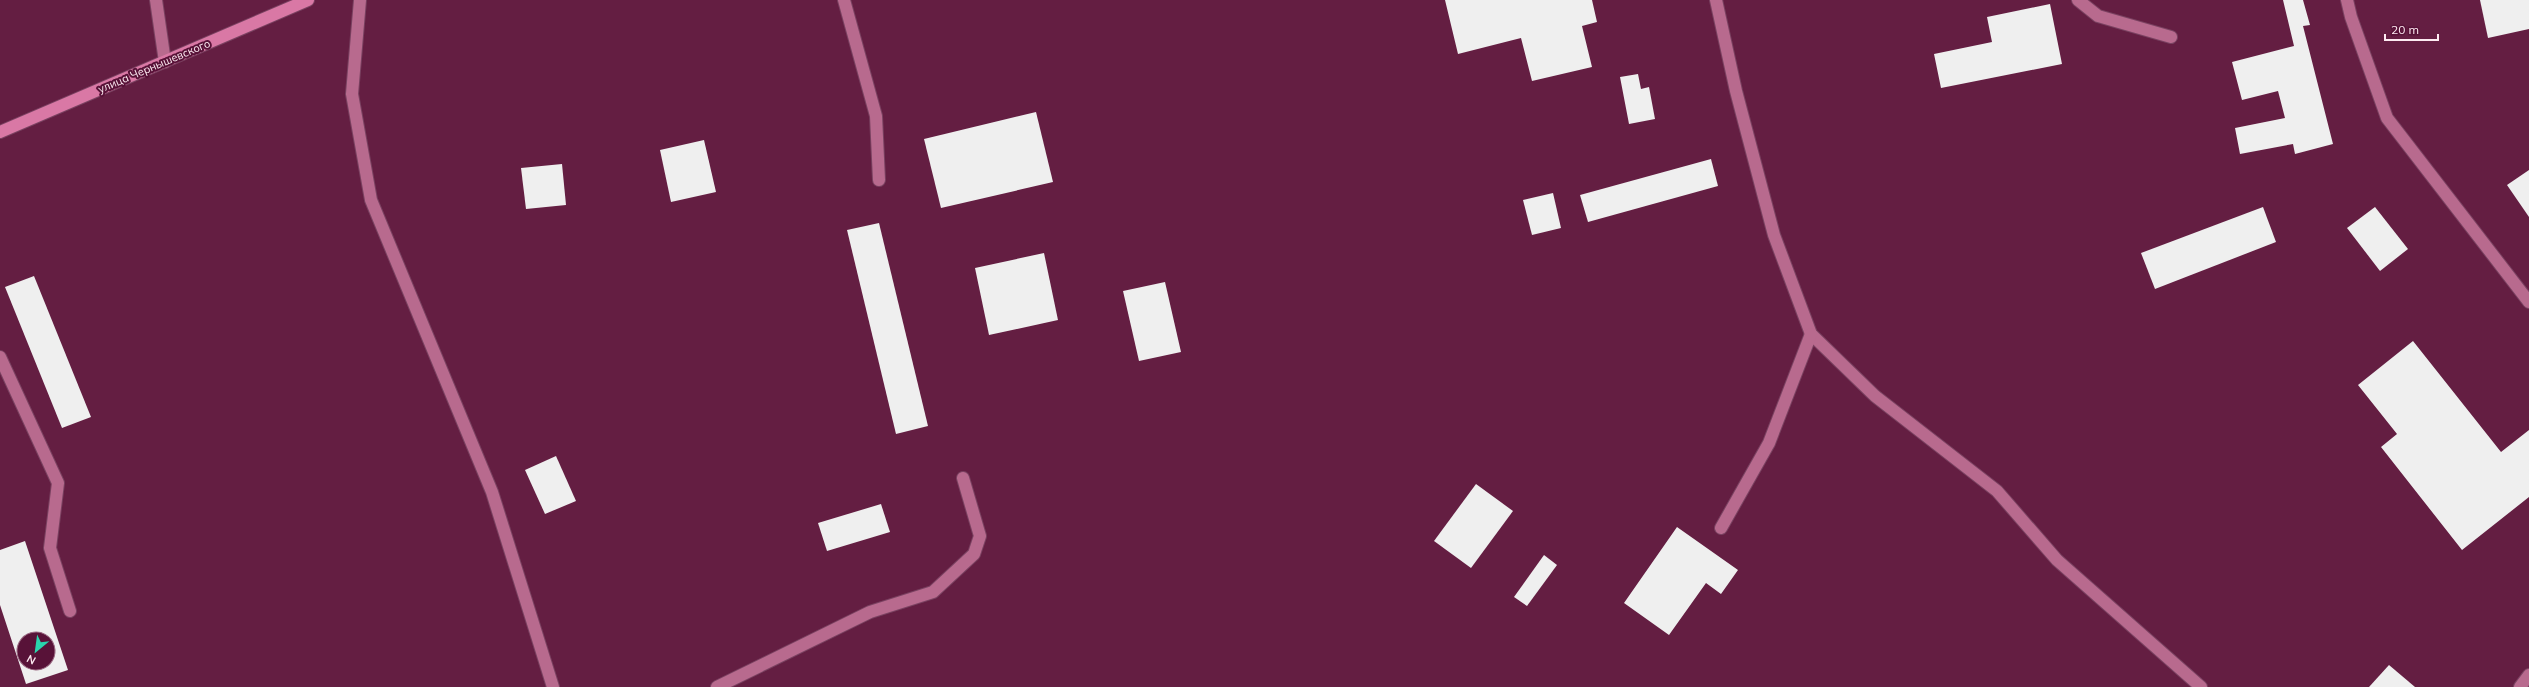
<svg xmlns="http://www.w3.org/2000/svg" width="2529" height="687" font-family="Mulish,sans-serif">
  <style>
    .building { fill: #efefef; fill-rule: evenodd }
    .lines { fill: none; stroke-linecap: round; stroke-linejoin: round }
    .minor-casing { stroke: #7a4261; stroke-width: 14 }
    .major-casing { stroke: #7a4261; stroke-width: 14 }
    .minor { stroke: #b86a8e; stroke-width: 12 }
    .major { stroke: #d978a5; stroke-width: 12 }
    .labels { text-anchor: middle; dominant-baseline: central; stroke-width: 4; stroke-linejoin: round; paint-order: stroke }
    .street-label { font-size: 11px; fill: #feebf2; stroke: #581238 }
  </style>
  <rect width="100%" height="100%" fill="#641e42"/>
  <!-- building -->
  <g class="building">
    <polygon points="1445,0 1592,0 1597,22 1582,26 1592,67 1532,81 1521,38 1458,54"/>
    <polygon points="2283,0 2303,0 2310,25 2303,26 2333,144 2295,154 2293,144 2240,154 2235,128 2285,118 2278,91 2242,100 2232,62 2294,46"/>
    <polygon points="2480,0 2529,0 2529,29 2488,38"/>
    <polygon points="2050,4 2062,64 1941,88 1934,54 1992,42 1987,17"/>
    <polygon points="1638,74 1641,89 1649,87 1655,119 1629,124 1620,77"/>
    <polygon points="1036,112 1053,182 941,208 924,139"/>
    <polygon points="704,140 716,192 671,202 660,150"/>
    <polygon points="1711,159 1718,186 1588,222 1580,195"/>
    <polygon points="562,164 566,205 526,209 521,168"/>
    <polygon points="2529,170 2529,217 2507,185"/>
    <polygon points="1553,193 1561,228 1532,235 1523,200"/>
    <polygon points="2263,207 2276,242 2155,289 2141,253"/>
    <polygon points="2375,207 2408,249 2380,271 2347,228"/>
    <polygon points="879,223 928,426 896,434 847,230"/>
    <polygon points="1044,253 1058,320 989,335 975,268"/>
    <polygon points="34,276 91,417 62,428 5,287"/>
    <polygon points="1165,282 1181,352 1139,361 1123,291"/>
    <polygon points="2413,341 2501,452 2529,430 2529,497 2462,550 2381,447 2397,434 2358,385"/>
    <polygon points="556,456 576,501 545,514 525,470"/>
    <polygon points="1476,484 1513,511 1471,568 1434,541"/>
    <polygon points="881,504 890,532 827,551 818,523"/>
    <polygon points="1677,527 1738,570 1721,594 1706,583 1669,635 1624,603"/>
    <path d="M25,541L68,670L26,684L0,605V550ZM24,639H48V663H24Z"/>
    <polygon points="1544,555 1557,565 1527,606 1514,597"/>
    <polygon points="2389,665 2415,687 2369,687"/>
  </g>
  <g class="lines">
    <defs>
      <g id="minor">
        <polyline points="156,0 165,62"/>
        <polyline points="360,0 352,94 371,200 492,492 553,687"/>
        <polyline points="844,0 876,116 879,180"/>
        <polyline points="1716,0 1736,91 1774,235 1811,334 1875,396 1997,491 2057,560 2201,687"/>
        <polyline points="2078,0 2098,16 2171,37"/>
        <polyline points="2347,0 2351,17 2387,118 2529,302"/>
        <polyline points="0,357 58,483 50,548 70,611"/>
        <polyline points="1721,528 1769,443 1811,334"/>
        <polyline points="717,687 870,612 933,592 974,554 980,536 963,478"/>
        <polyline points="2520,687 2529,675"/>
      </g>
      <polyline id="major" points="0,132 308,0"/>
    </defs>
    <!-- minor casing -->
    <use href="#minor" class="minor-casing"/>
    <!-- major casing -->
    <use href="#major" class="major-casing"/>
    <!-- minor -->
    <use href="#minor" class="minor"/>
    <!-- major -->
    <use href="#major" class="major"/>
  </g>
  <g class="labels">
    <!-- street labels -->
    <g class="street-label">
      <text transform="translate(154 66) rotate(-23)">улица Чернышевского</text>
    </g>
  </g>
  <!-- north arrow -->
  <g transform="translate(36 651) rotate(209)"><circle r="19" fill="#581238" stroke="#9a6982"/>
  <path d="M0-3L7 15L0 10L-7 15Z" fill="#29d5ad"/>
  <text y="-6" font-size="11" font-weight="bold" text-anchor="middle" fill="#feebf2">N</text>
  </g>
  <!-- scale -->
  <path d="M2385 34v6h53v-6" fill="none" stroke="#feebf2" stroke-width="2"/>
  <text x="2391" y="34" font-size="12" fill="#feebf2" stroke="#581238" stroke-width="3" paint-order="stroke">20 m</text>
</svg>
